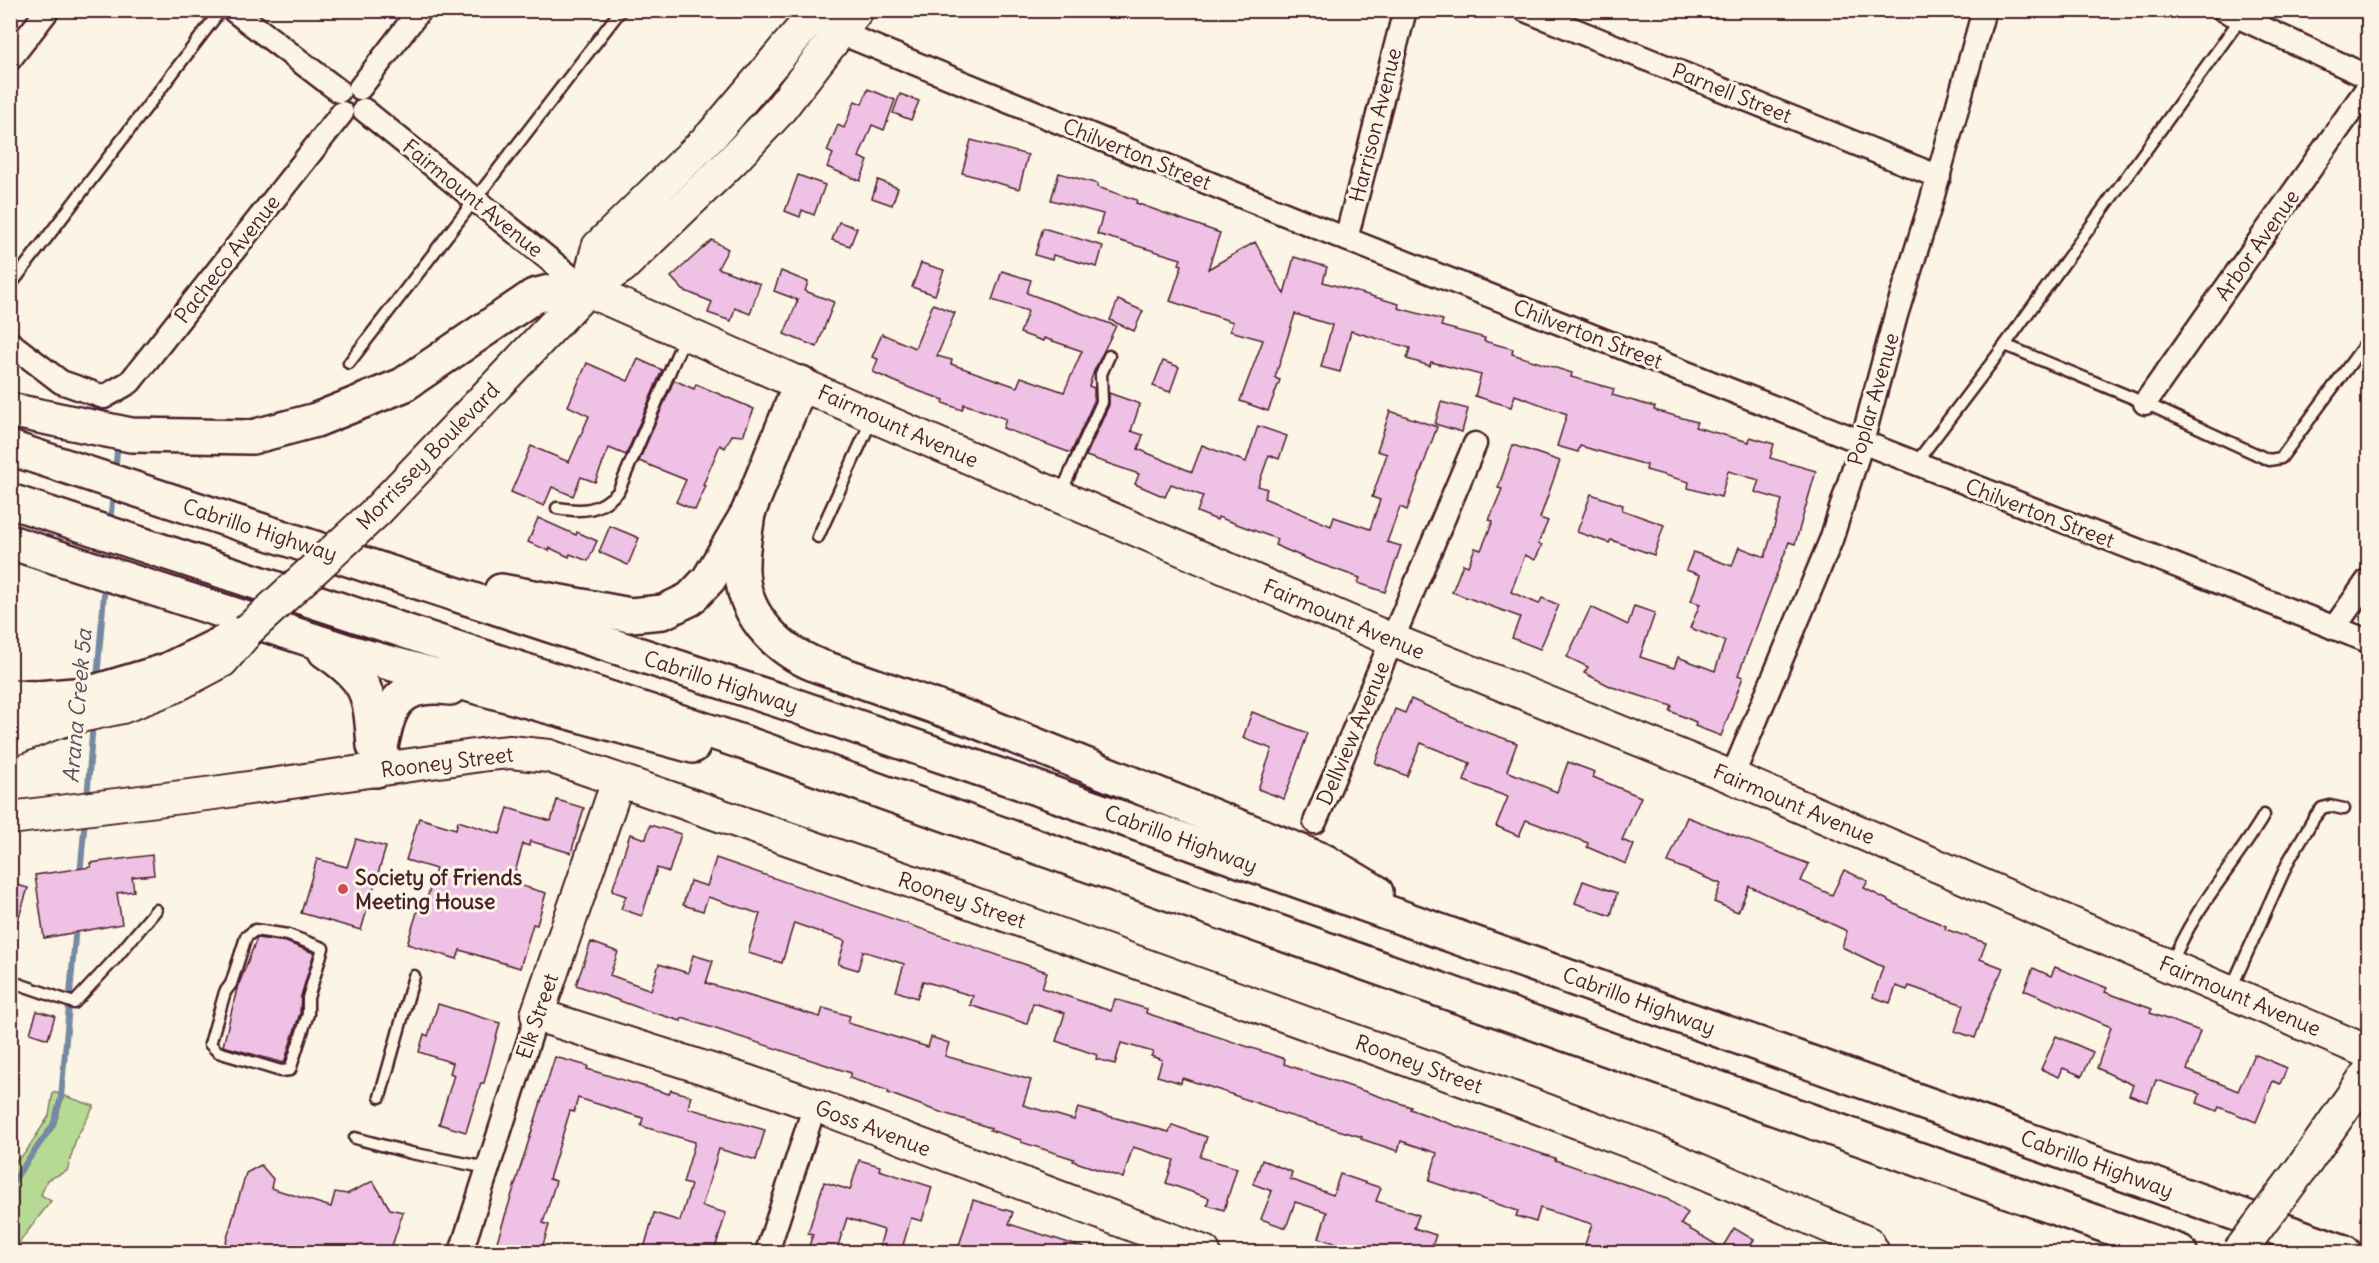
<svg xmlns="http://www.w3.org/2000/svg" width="2379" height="1263" font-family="Delius,sans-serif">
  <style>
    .green { fill: #b6d994; stroke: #807c60; stroke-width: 1.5 }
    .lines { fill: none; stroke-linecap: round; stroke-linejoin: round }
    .stream { stroke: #758aa2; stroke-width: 6 }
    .building { fill: #efc1e4; stroke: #4a1f2b; stroke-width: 1.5 }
    .lane-casing { stroke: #4a1f2b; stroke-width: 15 }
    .street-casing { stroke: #4a1f2b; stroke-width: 27 }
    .secondary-casing { stroke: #4a1f2b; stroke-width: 36 }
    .highway-casing { stroke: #4a1f2b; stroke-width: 38 }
    .lane { stroke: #fcf5e5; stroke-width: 10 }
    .street { stroke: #fcf5e5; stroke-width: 22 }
    .secondary { stroke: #fcf5e5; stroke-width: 32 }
    .highway { stroke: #fcf5e5; stroke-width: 33 }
    .secondary-bridge-casing { stroke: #4a1f2b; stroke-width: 36; stroke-linecap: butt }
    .secondary-bridge { stroke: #fcf5e5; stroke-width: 32 }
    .poi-dot { fill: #d1495b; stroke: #fcf5e5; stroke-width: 2 }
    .labels { text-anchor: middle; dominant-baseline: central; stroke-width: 6; stroke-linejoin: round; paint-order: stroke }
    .street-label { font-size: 21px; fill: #4a1f2b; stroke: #fcf5e5 }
    .poi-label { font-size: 21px; font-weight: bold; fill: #4a1f2b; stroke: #fcf5e5; text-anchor: start }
    .water-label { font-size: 22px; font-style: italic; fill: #5c4c5d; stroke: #fcf5e5 }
  </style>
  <rect width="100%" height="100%" fill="#fcf5e5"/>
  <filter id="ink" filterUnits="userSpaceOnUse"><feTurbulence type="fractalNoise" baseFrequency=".0167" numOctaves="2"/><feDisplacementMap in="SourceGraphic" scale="12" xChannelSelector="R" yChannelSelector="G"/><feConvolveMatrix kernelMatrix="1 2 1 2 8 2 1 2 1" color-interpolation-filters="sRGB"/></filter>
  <g filter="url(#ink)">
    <!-- green -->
    <polygon class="green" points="53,1092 94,1106 76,1139 67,1171 47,1180 41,1195 51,1201 21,1240 17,1252 11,1252 11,1165 25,1153 49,1116"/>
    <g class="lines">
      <!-- stream -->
      <g class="stream">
        <polyline points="115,473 118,441"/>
        <polyline points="110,524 113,492"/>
        <polyline points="97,679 105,582"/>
        <polyline points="87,799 93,722"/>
        <polyline points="80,876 85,818"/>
        <polyline points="10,1189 14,1180 53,1125 61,1098 76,925"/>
      </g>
    </g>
    <!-- building -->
    <g class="building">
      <polygon points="868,89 895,100 884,130 872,125 859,157 868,161 860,181 827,167 833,154 827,151 838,125 844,128 855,101 862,104"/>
      <polygon points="900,94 919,101 911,120 893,113"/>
      <polygon points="971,140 1028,155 1019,189 962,173"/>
      <polygon points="1059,173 1098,184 1097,187 1137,200 1136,203 1220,233 1208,269 1255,242 1284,294 1294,257 1327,267 1323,282 1399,304 1398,308 1443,320 1441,326 1485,338 1484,341 1513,349 1512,354 1572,373 1571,377 1614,389 1612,395 1655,407 1654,410 1697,422 1695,427 1749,442 1750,437 1774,444 1770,458 1816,471 1795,544 1789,542 1770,592 1738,675 1743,677 1721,736 1695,726 1696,722 1670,711 1672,706 1612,687 1584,673 1588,667 1567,657 1591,607 1628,625 1634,606 1655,613 1640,657 1674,668 1678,657 1715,671 1725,641 1690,628 1700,604 1691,601 1700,575 1686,570 1693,552 1732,566 1739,547 1765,557 1782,500 1755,492 1759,480 1728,471 1721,497 1688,488 1689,482 1646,470 1647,465 1580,446 1578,452 1557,446 1567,414 1515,395 1511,407 1475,396 1481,375 1431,362 1430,366 1407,359 1410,348 1351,331 1340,372 1321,367 1332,325 1295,314 1275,378 1280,380 1268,411 1240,401 1263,340 1230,331 1233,322 1170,301 1182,265 1179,264 1181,259 1097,234 1103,214 1051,200"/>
      <polygon points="798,175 825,185 814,215 802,210 800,217 785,211"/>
      <polygon points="878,180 898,188 892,205 872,198"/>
      <polygon points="839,222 857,228 850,246 832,240"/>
      <polygon points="1043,228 1103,246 1097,267 1053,255 1052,260 1035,255"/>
      <polygon points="712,240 728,249 718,268 760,284 750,314 735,308 731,321 708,313 712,302 683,290 671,277"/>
      <polygon points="921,263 944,270 935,295 912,287"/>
      <polygon points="781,271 808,282 805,291 834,302 817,347 784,334 798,300 774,291"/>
      <polygon points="1002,271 1031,280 1027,293 1116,326 1094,371 1089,386 1094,388 1094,401 1071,453 1003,428 1006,419 964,404 962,410 943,403 944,400 910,388 873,372 878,359 872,357 882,334 915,348 933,304 955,313 937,356 952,360 951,364 1017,387 1021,377 1064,392 1082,351 1044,338 1043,341 1020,333 1028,311 992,300"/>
      <polygon points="1118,300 1143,311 1134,331 1110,320"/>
      <polygon points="638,359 662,370 626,455 609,448 595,482 581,477 573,496 552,487 544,506 511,492 531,446 569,462 589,416 568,406 587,363 628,381"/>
      <polygon points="1163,361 1179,367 1170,392 1153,386"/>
      <polygon points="674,380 694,389 696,384 754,409 743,436 732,435 725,448 720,445 703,485 706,486 695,510 676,502 686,480 639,461"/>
      <polygon points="1109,393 1140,404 1131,431 1143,435 1138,449 1192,472 1202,445 1246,462 1258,426 1287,436 1279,459 1269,455 1258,486 1267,489 1264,498 1331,526 1334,517 1370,529 1380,500 1372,497 1387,454 1377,451 1390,411 1437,427 1407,510 1400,507 1387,542 1401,546 1385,592 1358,583 1360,578 1312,561 1275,545 1277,539 1218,517 1217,520 1197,512 1203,496 1171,484 1165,497 1135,484 1139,474 1086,456 1109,405"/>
      <polygon points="1441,402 1468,409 1462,432 1435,424"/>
      <polygon points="1513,445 1560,461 1540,518 1548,521 1538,544 1542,545 1535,560 1525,555 1511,592 1539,604 1542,598 1559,605 1540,649 1512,638 1520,617 1452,592 1463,564 1468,566 1475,548 1481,550 1493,521 1489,520 1502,489 1498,488"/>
      <polygon points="1591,494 1623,505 1622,510 1664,525 1654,555 1611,540 1609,543 1577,532"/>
      <polygon points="538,518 576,535 577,532 597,541 588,561 570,554 569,557 550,548 549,551 528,542"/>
      <polygon points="610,526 639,538 628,565 599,552"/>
      <polygon points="1411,699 1478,729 1517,743 1507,771 1557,792 1568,762 1595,772 1593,777 1641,797 1622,840 1634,845 1626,864 1587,847 1588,843 1526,820 1519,836 1496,826 1508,797 1464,781 1470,763 1421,743 1407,776 1375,763 1395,709 1405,713"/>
      <polygon points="1252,712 1308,733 1284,799 1258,789 1272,749 1243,738"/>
      <polygon points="557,800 584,808 571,853 530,841 529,846 523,844 512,883 546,893 537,925 533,924 520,968 460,950 457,959 407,944 419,906 424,908 436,869 406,860 419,818 456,829 458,821 500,834 508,808 551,821"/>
      <polygon points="1687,817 1809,864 1801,881 1832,895 1844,870 1868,881 1864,888 1905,909 1946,926 1945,929 1986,943 1980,959 2003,968 1990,996 1975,1038 1955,1031 1964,1005 1909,986 1907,990 1896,986 1890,1003 1873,997 1883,967 1842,947 1847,931 1749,886 1738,912 1714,902 1721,884 1668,862"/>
      <polygon points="650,825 681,834 669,872 657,868 642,916 621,909 626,896 612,891 630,834 646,839"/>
      <polygon points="356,839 386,847 361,930 301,913 317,859 347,867"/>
      <polygon points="152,855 154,875 132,877 134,891 117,893 122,924 44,938 35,875 91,867 90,863"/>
      <polygon points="716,858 1047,972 1042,988 1111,1011 1115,999 1147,1009 1146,1013 1285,1059 1284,1064 1411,1107 1410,1109 1456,1126 1555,1158 1555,1160 1667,1199 1688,1213 1681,1224 1722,1248 1734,1228 1754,1240 1746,1252 1609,1252 1585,1244 1592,1224 1540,1208 1536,1222 1516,1216 1518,1211 1429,1181 1437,1153 1401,1141 1398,1151 1361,1139 1362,1137 1274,1111 1274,1109 1216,1089 1182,1078 1181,1083 1157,1076 1162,1060 1151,1056 1153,1052 1121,1043 1115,1064 1096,1059 1097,1055 1056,1041 1065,1013 1033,1003 1027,1024 970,1005 973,996 923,981 917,998 896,991 904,964 863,951 858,970 838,964 845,941 794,923 782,963 748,953 760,914 708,897 703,911 683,905 690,881 707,886"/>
      <polygon points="1583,881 1617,893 1611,916 1575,903"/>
      <polygon points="10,883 28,888 14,933 10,932"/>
      <polygon points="257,938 286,942 314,953 301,996 300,1013 284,1063 223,1046 237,989"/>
      <polygon points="591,942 618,952 610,975 651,990 659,964 688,973 693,955 713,961 706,983 820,1017 823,1008 850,1016 848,1023 928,1047 931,1037 949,1043 945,1056 1031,1080 1023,1105 1074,1120 1078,1108 1169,1132 1172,1125 1207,1137 1200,1157 1237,1168 1224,1210 1207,1205 1209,1198 1166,1183 1174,1160 1133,1147 1123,1178 1073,1161 1074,1159 1021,1142 1021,1140 990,1130 991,1128 934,1110 888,1093 889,1091 849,1078 851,1073 682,1018 681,1021 645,1010 576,985"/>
      <polygon points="2055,967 2107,988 2105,992 2152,1009 2150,1013 2200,1031 2187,1070 2238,1091 2254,1054 2287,1068 2280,1084 2273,1081 2256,1122 2219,1107 2217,1111 2197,1103 2200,1094 2156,1080 2148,1102 2129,1095 2133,1085 2097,1068 2111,1027 2024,990 2033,968 2051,976"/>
      <polygon points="438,1004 500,1023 484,1083 481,1083 466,1132 439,1124 454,1075 450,1073 453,1063 419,1052 424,1034 428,1036"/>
      <polygon points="37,1011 55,1016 48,1039 30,1033"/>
      <polygon points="2056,1036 2093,1052 2082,1076 2063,1068 2059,1077 2041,1069"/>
      <polygon points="555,1057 588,1066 587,1069 669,1094 671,1090 691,1096 688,1108 765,1130 756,1160 719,1149 702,1206 726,1213 714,1252 643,1252 654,1213 680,1221 691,1185 683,1183 695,1142 641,1126 643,1118 578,1098 574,1112 570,1111 549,1179 556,1181 543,1223 549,1225 541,1252 510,1252 495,1248"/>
      <polygon points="859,1160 880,1166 879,1170 932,1187 922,1221 911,1218 901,1252 878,1252 884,1230 847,1218 836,1252 807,1252 813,1234 808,1233 824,1182 850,1190"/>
      <polygon points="1262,1160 1292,1172 1290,1179 1333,1195 1340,1174 1381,1188 1376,1201 1419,1215 1414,1228 1436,1235 1430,1252 1363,1252 1319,1238 1327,1212 1295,1202 1286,1228 1261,1219 1272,1191 1253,1184"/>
      <polygon points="261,1165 273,1179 271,1188 331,1207 335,1192 347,1194 373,1181 390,1209 403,1212 390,1252 223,1252 246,1173"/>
      <polygon points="973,1200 1013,1212 1009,1224 1088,1249 1087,1252 957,1252"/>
    </g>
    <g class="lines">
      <defs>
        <g id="lane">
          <polyline points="10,286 221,10"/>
          <polyline points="2005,345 2145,403 2269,460 2281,458 2368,340"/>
          <polyline points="349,363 621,10"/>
          <polyline points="1915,464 2005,345 2241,18"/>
          <polyline points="1061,493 1102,402 1101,374 1109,356"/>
          <path d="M557,508C583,512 598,512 618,492L685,336"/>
          <polyline points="818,537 872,419"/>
          <polygon points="255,930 288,935 323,948 308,998 308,1014 290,1070 281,1071 218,1052 210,1044 225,992 231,984 246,937"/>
          <path d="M2172,963C2193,908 2235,865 2264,815"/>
          <polyline points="10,981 74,1003 115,959 156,910"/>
          <polyline points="2230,991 2289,860 2314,818 2322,808 2330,806 2344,809"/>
          <polyline points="380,1097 414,976"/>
          <polyline points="355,1138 411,1153 488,1168"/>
        </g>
        <g id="street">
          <polyline points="233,10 339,91"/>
          <polyline points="1525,10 1939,177"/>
          <polyline points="2224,10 2368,77"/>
          <polyline points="826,27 1346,239 2368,641"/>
          <polyline points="10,59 48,10"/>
          <polyline points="360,88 420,10"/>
          <polyline points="364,110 587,290"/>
          <polyline points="1346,239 1405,10"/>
          <polyline points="10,343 61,382 104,397 130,382 342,113"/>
          <polyline points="2145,403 2368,87"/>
          <polyline points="2334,628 2368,580"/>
          <polyline points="1732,777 1831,540 1862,442 1896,315 1930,206 1984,10"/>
          <polyline points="1315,822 1475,444"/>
          <polyline points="461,1252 537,1015"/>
          <polyline points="767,1252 815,1105"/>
        </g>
        <g id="secondary">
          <polyline points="587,290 873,416 1392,640 1732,777 2368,1052"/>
          <polyline points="587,290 598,247 712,135 818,10"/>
          <polyline points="377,511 587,290 622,267 734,159 778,112 857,10"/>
          <polyline points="10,740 62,720 122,707 171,688 222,661 246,633"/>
          <polyline points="618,781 537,1015 749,1082 815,1105 1204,1252"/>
          <polyline points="10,818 214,793 488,754 510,752 549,756 933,889 1497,1092 1652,1150 1868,1243 1873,1252"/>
          <polyline points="2307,1161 2368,1073"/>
        </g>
        <g id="highway">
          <polyline points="10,410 131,435 252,437 316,420 403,385 534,296 565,288 587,290"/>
          <polyline points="10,448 790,704 1045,791 2344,1252"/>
          <polyline points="10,501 742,742 2180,1252"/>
          <path d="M748,513C746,530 742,547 742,564C740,611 774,648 816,665L976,721L1324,861L1376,892"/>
          <polyline points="10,542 349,652 693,746"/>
          <polyline points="501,591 630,615 663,612 690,599 709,579 748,513 801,383"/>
          <path d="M325,651C370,681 370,695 374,746"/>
          <polyline points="10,697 37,698 87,694 165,671 247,631"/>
          <polyline points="10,718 62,720"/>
          <path d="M376,770C388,720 385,680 450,688"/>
        </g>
      </defs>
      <!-- lane casing -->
      <use href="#lane" class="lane-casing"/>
      <!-- street casing -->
      <use href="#street" class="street-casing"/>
      <!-- secondary casing -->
      <use href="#secondary" class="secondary-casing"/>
      <!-- highway casing -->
      <use href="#highway" class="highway-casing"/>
      <!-- lane -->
      <use href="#lane" class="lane"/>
      <!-- street -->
      <use href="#street" class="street"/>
      <!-- secondary -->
      <use href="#secondary" class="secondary"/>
      <!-- highway -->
      <use href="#highway" class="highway"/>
      <defs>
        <g id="secondary-bridge">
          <polyline points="247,631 377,511"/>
          <polyline points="2239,1252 2307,1161"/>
        </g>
      </defs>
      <!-- secondary-bridge casing -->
      <use href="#secondary-bridge" class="secondary-bridge-casing"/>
      <!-- secondary-bridge -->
      <use href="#secondary-bridge" class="secondary-bridge"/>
    </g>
  </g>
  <!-- markers -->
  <circle class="poi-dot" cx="343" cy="889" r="6"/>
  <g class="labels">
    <!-- street labels -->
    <g class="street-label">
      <text transform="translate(1732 93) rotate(22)">Parnell Street</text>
      <text transform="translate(1375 125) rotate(-76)">Harrison Avenue</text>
      <text transform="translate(1137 154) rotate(22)">Chilverton Street</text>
      <text transform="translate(473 198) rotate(39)">Fairmount Avenue</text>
      <text transform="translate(2257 245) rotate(-55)">Arbor Avenue</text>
      <text transform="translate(227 259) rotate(-52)">Pacheco Avenue</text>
      <text transform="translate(1588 334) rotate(21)">Chilverton Street</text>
      <text transform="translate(1873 399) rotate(-74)">Poplar Avenue</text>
      <text transform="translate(898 426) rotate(24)">Fairmount Avenue</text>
      <text transform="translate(428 456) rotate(-46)">Morrissey Boulevard</text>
      <text transform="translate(2040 513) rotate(21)">Chilverton Street</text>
      <text transform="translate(260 530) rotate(18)">Cabrillo Highway</text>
      <text transform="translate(1344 619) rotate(23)">Fairmount Avenue</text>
      <text transform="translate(721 682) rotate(18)">Cabrillo Highway</text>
      <text transform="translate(1353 733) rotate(-67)">Dellview Avenue</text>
      <text transform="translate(447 762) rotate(-7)">Rooney Street</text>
      <text transform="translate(1794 804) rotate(23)">Fairmount Avenue</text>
      <text transform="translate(1181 839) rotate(20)">Cabrillo Highway</text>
      <text transform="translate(962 900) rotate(19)">Rooney Street</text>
      <text transform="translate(2240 996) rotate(23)">Fairmount Avenue</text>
      <text transform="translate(1639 1001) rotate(20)">Cabrillo Highway</text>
      <text transform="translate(537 1016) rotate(-71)">Elk Street</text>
      <text transform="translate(1419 1064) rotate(20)">Rooney Street</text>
      <text transform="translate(873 1128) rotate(21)">Goss Avenue</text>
      <text transform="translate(2097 1164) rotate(20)">Cabrillo Highway</text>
    </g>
    <!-- poi labels -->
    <g class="poi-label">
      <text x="355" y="877">Society of Friends<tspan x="355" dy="24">Meeting House</tspan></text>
    </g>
    <!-- water labels -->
    <g class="water-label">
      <text transform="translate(77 706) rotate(-85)">Arana Creek 5a</text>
    </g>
  </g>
  <!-- margin -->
  <rect width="2379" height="1263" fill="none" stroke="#fcf5e5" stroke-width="36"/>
  <rect x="18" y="18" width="2343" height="1227" fill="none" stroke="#4a1f2b" stroke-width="2" filter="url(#ink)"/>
</svg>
